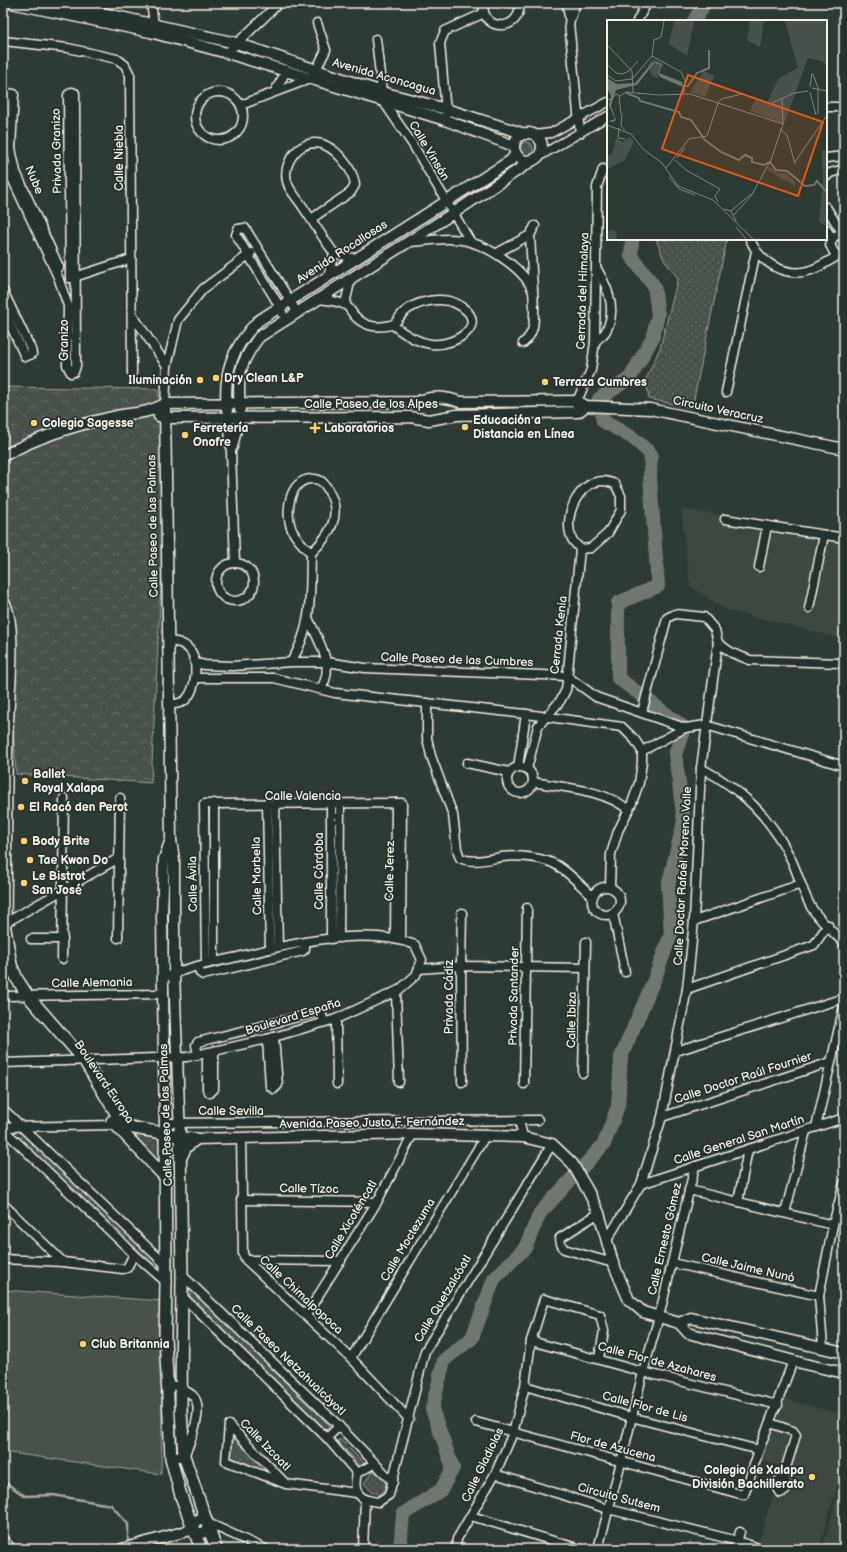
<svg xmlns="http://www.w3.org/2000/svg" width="847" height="1552" font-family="'Balsamiq Sans',sans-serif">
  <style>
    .built { fill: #3c4841 }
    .grass { fill: url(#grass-dots); stroke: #9ea29a }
    .forest { fill: url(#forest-crowns); stroke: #9ea29a }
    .garden { fill: #48524c; stroke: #9ea29a }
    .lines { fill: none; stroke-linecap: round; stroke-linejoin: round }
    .stream { stroke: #a4a8a0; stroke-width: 2.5 }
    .river { stroke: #6f7770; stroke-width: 14 }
    .minor-casing { stroke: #f4f1e8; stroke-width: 11 }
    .tertiary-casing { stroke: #f4f1e8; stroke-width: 13 }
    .secondary-casing { stroke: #f4f1e8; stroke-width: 14 }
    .minor { stroke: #26332d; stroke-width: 8 }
    .tertiary { stroke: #26332d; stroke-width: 10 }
    .secondary { stroke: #26332d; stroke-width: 11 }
    .poi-dot { fill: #ffd166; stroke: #26332d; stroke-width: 1.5 }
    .labels { text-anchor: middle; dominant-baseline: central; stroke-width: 3.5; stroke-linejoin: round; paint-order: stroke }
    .street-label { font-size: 12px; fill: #f4f1e8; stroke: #26332d }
    .poi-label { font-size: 12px; font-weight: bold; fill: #f4f1e8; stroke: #26332d; text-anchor: start }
    .inset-river { fill: none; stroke: #6f7770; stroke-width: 2 }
    .inset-road { fill: none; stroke: #7d847c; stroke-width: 1 }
    .view { fill: #e8590c; fill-opacity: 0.15; stroke: #e8590c; stroke-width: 2 }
    .inset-edge { fill: none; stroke: #f4f1e8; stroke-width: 2 }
  </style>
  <defs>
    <pattern id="grass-dots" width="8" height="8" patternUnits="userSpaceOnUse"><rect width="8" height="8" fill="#48524c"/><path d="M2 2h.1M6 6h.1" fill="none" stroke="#636b66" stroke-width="1.8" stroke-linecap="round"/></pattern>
    <pattern id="forest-crowns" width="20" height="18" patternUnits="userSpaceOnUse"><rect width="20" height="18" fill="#48524c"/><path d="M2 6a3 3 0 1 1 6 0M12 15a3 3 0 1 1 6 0" fill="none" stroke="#636b66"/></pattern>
  </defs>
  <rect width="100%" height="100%" fill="#2e3b34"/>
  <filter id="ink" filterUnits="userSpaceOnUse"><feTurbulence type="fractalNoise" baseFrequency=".025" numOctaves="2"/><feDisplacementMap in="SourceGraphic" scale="8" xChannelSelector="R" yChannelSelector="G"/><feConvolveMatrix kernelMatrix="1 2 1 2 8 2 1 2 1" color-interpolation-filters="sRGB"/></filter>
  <g filter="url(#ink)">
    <!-- built -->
    <g class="built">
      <polygon points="681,509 844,534 844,639 726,610 690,586"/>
      <polygon points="785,1399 844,1415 844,1488 837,1486 819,1549 786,1549 759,1541 782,1467 761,1461"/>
      <polygon points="839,1490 844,1492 844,1549 822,1549"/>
      <polygon points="214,1537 242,1549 218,1549"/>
    </g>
    <!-- grass -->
    <g class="grass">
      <circle cx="526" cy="149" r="7"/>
      <polygon points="656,239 727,239 692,408 649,399 646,379 660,348 678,278 664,260"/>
      <polygon points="23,1135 160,1264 159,1271 19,1139"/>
      <polygon points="133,1135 156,1136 160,1140 161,1164 158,1166 131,1140"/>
      <polygon points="190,1289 330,1426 325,1431 190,1297"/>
      <polygon points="231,1435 271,1474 228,1457"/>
      <polygon points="340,1439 365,1464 361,1467 337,1441"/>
      <path d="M373,1471C382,1475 385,1478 386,1488L380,1495L371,1491L364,1483Z"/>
    </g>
    <!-- forest -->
    <polygon class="forest" points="3,387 158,389 164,441 165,505 151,783 16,774 8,642 3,641"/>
    <!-- garden -->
    <polygon class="garden" points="3,1290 164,1301 161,1474 3,1452"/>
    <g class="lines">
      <!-- stream -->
      <polyline class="stream" points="3,1481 25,1496 53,1495 111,1505 128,1524 128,1545"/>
      <!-- river -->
      <g class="river">
        <polyline points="694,21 705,3"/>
        <polyline points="400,1549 403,1514 441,1490 453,1468 432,1409 444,1360 472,1338 494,1279 525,1248 540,1213 604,1144 618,1106 621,1057 654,980 671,934 668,886 684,821 675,754 685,728 618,678 618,603 658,586 650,477 651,454 633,438 603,421 599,399 630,378 652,339 658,315 654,286 631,256 632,239"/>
      </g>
      <defs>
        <g id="minor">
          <polyline points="151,3 154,24 152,30"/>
          <path d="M484,3C479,32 523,33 519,3"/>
          <polyline points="567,3 569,18"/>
          <polyline points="576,3 569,23 580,133"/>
          <polyline points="637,21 647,3"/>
          <polyline points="376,39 382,92"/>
          <polyline points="3,41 68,48 117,59 125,65 130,75 132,373"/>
          <polyline points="227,53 279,3"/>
          <polyline points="275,91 287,70"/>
          <circle cx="219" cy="116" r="24"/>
          <polyline points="383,101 413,145 470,241"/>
          <polyline points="241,105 312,78 326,50 317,23"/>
          <polyline points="826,107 844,107"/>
          <polyline points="446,113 440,43 445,31 484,13"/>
          <polyline points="3,135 6,93 14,94 11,148 3,153"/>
          <polyline points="534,135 551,133 608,102"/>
          <polyline points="3,137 11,148 16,172 59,267"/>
          <polyline points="538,157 608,116"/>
          <polyline points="826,158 844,156"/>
          <polyline points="3,159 58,277 68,306 67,365 71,373 74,372 76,366 75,93 72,92 68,95 70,278"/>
          <polyline points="826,177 830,173 844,169"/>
          <polyline points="826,207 842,233"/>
          <path d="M311,219L351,192L355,185C353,168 334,144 316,143C294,143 280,169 289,187C293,194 299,201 303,207C313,222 323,238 334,253L357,259"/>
          <polyline points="826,229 832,238"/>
          <polyline points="530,235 533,290"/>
          <path d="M750,239C759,262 784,277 808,271C819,268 829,261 839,255"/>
          <path d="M409,242C428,241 451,236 470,242C491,248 526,270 533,292C534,296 533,302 534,307C534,322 535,333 523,343"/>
          <polyline points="497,253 530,235 535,226"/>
          <polyline points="843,255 835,254 830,245 834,236 844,234"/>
          <polyline points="328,277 334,253"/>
          <polyline points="71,278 131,259"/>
          <polyline points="3,291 31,349 32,354 25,357 3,309"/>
          <path d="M319,299C326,300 339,301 345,305C348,306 351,311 353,314C363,326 375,329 391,325C396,324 399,317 403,313C416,301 441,296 457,304C493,323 455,347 431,344C416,342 404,334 393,325"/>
          <polyline points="345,304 351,278"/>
          <polyline points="132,314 167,366"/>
          <polyline points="285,320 280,307 236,235 238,229 245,228 297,312"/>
          <path d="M595,342C598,338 604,335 606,331C617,311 608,287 597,269"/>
          <polyline points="726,392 756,251"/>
          <polyline points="165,404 167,366 178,320 203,289 251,253"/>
          <polyline points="577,406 577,401 591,370 595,342 597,187 603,169"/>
          <polyline points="228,418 231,452 235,563"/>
          <polyline points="233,447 240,417"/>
          <polyline points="725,519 844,538"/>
          <circle cx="235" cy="582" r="19"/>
          <polyline points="759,567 767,526"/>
          <polyline points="809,608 824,535"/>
          <path d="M309,620C318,640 336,667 321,688"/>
          <path d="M168,641C176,642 182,642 188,648C200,658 197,692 184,701C180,704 173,704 169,705"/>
          <polyline points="718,643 732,653 750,660 841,663 844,665"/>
          <path d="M291,662C313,627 310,593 311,553C329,536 343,516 329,492C326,485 322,479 314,479C288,477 284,516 293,532C298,541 305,547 311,553"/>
          <polyline points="195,663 205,665 233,666 291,662 327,662 365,668 567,676 596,697 685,728 706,725 844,766"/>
          <polyline points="195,678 274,678 335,693 526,714 622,727 635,740 642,751 642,762 639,783 632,803 618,831 611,854 610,887"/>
          <path d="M427,703V738L431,756L453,815L457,849L460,858C474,864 487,859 502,857C518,855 544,857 558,866C571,874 582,887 593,897"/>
          <polyline points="642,751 685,728"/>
          <polyline points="467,763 509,772"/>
          <circle cx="520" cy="780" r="13"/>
          <polyline points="518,767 526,714"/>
          <path d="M701,768C741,789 770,816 790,857C798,873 802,891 811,907C818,919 834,933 844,943"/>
          <path d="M527,769L538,726L560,701L566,690L580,549C578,546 574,543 572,539C562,518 578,481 603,481C607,481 612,483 615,484L621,496V510L608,533L591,548L580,549"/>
          <path d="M533,782C565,788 603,789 629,810"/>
          <polyline points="267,803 270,949"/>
          <polyline points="275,804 278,947"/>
          <circle cx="606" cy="901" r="14"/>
          <polyline points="613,913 625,972"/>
          <polyline points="694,921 801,884"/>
          <polyline points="5,923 119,858"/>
          <polyline points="118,938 120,798"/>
          <polyline points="339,938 340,803"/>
          <polyline points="31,939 63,939"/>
          <polyline points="331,939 331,803"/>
          <polyline points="395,939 396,803"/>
          <polyline points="62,959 64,798"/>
          <polyline points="214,962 214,803"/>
          <polyline points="206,964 204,804 402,803 401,939"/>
          <polyline points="198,966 200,973 203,975 303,951 305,949 305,942"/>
          <polyline points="419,969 461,966 585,968"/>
          <polyline points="687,989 814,945 828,925"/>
          <polyline points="396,992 399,1082"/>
          <polyline points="3,996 162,994"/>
          <polyline points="336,1019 337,1084"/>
          <polyline points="267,1039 270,1086 274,1089 278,1085 274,1037"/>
          <polyline points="676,1051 844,998"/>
          <polyline points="207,1053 207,1089 210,1093 214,1089 214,1052"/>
          <polyline points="198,1055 196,1045 198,1042 318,1012 322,1015 324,1022"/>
          <path d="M3,1063L187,1057L267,1039L336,1019L399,990L416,975L422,960L415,945C366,925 283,945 233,958C209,963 185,968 163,978"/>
          <polyline points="583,1073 586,942"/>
          <polyline points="462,1082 461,966 462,913"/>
          <polyline points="524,1084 527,908"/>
          <polyline points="3,1109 165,1264"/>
          <polyline points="662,1117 831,1062"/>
          <polyline points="519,1120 523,1137"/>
          <polyline points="165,1123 538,1120"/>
          <polyline points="3,1127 118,1125"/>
          <polyline points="816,1127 844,1006"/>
          <polyline points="3,1129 134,1254 166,1282"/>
          <polyline points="241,1138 243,1254 246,1260 351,1358 409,1419"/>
          <polyline points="641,1184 844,1118"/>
          <polyline points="689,1190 833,1225"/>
          <polyline points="241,1200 377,1202"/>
          <polyline points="738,1202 748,1149"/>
          <polyline points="3,1204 63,1262"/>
          <polyline points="599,1213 560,1238 561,1244 564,1249 613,1263"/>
          <polyline points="785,1213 806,1131"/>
          <polyline points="607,1240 641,1184 662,1117 687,989 694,921 701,768 718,643 715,630 704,617 675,614 667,618 642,712"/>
          <polyline points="3,1259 63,1262 123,1269 127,1268 134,1254"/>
          <polyline points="246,1260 341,1261"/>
          <polyline points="672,1263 819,1296"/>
          <polyline points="182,1275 339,1426 393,1482"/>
          <polyline points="182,1296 327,1438 357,1473"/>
          <polyline points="306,1315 377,1202 413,1134"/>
          <polyline points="531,1341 643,1372 778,1405"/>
          <polyline points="823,1347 819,1296 833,1225 844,1183"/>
          <polyline points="351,1358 486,1135"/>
          <path d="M166,1383C175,1386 185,1389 192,1395C206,1406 190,1443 184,1456L171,1458"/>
          <polyline points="525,1386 631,1417 759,1450"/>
          <polyline points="476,1422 744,1495 759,1450 793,1361"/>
          <polyline points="770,1423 793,1431 796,1435 784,1474 775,1485 780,1493 785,1491 788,1487 784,1474"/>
          <polyline points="327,1438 339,1426"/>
          <path d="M374,1464L357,1473C352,1493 359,1500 378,1502L389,1495L425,1351L552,1144"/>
          <polyline points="495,1474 608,1509 738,1541 761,1549"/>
          <polyline points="286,1484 229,1425 226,1461 286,1484 357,1493"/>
          <polyline points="471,1516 580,1549"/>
          <polyline points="208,1523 265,1549"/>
          <polyline points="3,1540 12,1549"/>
          <polyline points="363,1549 365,1501"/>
          <polyline points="456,1549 457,1539 495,1474 513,1433 525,1386 531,1341 544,1299 600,1315 604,1331 599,1358"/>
          <polyline points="598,1549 621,1462 643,1372 659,1317 695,1166"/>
          <polyline points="735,1549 740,1532"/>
        </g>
        <g id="tertiary">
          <polyline points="11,3 150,32 227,53 445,120 514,146"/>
          <polyline points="58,3 236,43 382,92 446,109 525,134"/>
          <circle cx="528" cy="147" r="14"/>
          <polyline points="165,404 171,840 174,860 174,973 180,1137 196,1139 413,1134 523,1137 552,1144 572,1163 588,1191 599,1213 613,1263 629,1300 643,1312 679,1323 688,1333 809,1365 844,1373"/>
          <path d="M240,409C237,375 239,364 259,337L452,214L533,160"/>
          <path d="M227,410C223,372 232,348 258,321L510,161L516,154"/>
          <polyline points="159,416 165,418 410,417 429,420 457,415 578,412 586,406"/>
          <path d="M3,456C35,438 77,425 112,417C134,412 144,415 165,404L416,402C432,396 444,396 460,402L577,401L586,406L650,409L844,449"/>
          <polyline points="165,1132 162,916 164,859 170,842"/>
          <polyline points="679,1323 691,1318 844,1353"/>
          <circle cx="201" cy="1526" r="7"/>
          <polyline points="122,1549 194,1529"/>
        </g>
        <g id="secondary">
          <path d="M3,601C18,626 7,702 7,734C5,797 6,860 5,923L3,935"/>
          <path d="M5,929L11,965L17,979L28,996L84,1060L123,1125C141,1131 161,1131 180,1137L182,1275L181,1412L184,1456L216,1549"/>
          <polyline points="112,1121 166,1178"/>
          <polyline points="165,1132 166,1282 165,1336 171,1458 181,1496 201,1549"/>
          <polyline points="181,1157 186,1147 196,1139"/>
        </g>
      </defs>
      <!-- minor casing -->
      <use href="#minor" class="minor-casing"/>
      <!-- tertiary casing -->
      <use href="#tertiary" class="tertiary-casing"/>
      <!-- secondary casing -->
      <use href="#secondary" class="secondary-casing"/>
      <!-- minor -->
      <use href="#minor" class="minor"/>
      <!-- tertiary -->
      <use href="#tertiary" class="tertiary"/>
      <!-- secondary -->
      <use href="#secondary" class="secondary"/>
    </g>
  </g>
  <!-- markers -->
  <g class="poi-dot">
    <circle cx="216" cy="378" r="4"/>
    <circle cx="200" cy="380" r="4"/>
    <circle cx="545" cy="382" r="4"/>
    <circle cx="34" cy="423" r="4"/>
    <circle cx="465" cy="427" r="4"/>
    <path d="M313 422h4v4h4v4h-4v4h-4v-4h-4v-4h4z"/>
    <circle cx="185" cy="435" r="4"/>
    <circle cx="25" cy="781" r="4"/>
    <circle cx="21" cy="807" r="4"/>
    <circle cx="24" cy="841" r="4"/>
    <circle cx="30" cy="860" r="4"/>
    <circle cx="24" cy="883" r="4"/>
    <circle cx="83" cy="1344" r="4"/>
    <circle cx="812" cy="1477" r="4"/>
  </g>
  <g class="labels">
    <!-- street labels -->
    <g class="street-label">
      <text transform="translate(384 77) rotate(16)">Avenida Aconcagua</text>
      <text transform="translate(57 151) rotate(-91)">Privada Granizo</text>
      <text transform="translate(429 151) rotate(59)">Calle Vinsón</text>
      <text transform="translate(119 158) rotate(-90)">Calle Niebla</text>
      <text transform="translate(34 180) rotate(67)">Nube</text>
      <text transform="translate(342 252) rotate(-33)">Avenida Rocallosas</text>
      <text transform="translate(583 291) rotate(-88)">Cerrada del Himalaya</text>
      <text transform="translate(64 340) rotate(-90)">Granizo</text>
      <text x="371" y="404">Calle Paseo de los Alpes</text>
      <text transform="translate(718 410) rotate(12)">Circuito Veracruz</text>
      <text transform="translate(153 526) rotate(-91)">Calle Paseo de las Palmas</text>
      <text transform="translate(559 635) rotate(-84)">Cerrada Kenia</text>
      <text transform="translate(457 660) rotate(2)">Calle Paseo de las Cumbres</text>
      <text x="303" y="796">Calle Valencia</text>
      <text transform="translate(319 871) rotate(-90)">Calle Córdoba</text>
      <text transform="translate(390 871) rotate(-89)">Calle Jerez</text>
      <text transform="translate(257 876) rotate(-91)">Calle Marbella</text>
      <text transform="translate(683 876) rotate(-87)">Calle Doctor Rafaél Moreno Valle</text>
      <text transform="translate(193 884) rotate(-91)">Calle Ávila</text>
      <text transform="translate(92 983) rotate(-1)">Calle Alemania</text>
      <text transform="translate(514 996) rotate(-89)">Privada Santander</text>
      <text transform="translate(449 997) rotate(-90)">Privada Cádiz</text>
      <text transform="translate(293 1017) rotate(-17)">Boulevard España</text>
      <text transform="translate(572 1020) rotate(-89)">Calle Ibiza</text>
      <text transform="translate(743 1078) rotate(-18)">Calle Doctor Raúl Fournier</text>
      <text transform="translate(104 1082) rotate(56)">Boulevard Europa</text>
      <text x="231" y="1111">Calle Sevilla</text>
      <text transform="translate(166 1115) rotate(-92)">Calle Paseo de las Palmas</text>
      <text transform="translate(372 1123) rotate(-1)">Avenida Paseo Justo F. Fernández</text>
      <text transform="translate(739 1140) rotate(-18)">Calle General San Martín</text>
      <text transform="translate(309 1189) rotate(1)">Calle Tízoc</text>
      <text transform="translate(351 1220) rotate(-59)">Calle Xicoténcatl</text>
      <text transform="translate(665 1239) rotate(-77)">Calle Ernesto Gómez</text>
      <text transform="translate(408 1240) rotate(-59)">Calle Moctezuma</text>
      <text transform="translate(748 1268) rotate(13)">Calle Jaime Nunó</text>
      <text transform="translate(301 1295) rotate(43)">Calle Chimalpopoca</text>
      <text transform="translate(443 1299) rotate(-59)">Calle Quetzalcóatl</text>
      <text transform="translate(288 1360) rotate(44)">Calle Paseo Netzahualcóyotl</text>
      <text transform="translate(657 1362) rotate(15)">Calle Flor de Azahares</text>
      <text transform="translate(645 1407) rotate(15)">Calle Flor de Lis</text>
      <text transform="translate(265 1445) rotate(46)">Calle Izcoatl</text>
      <text transform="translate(613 1447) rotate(15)">Flor de Azucena</text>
      <text transform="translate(483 1465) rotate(-64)">Calle Gladiolas</text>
      <text transform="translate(619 1498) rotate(15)">Circuito Sutsem</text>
    </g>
    <!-- poi labels -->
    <g class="poi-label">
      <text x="224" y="378">Dry Clean L&amp;P</text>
      <text x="192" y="380" text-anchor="end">Iluminación</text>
      <text x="553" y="382">Terraza Cumbres</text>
      <text x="473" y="420">Educación a<tspan x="473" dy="14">Distancia en Línea</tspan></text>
      <text x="42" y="423">Colegio Sagesse</text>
      <text x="193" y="428">Ferretería<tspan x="193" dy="14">Onofre</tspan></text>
      <text x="324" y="428">Laboratorios</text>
      <text x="33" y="774">Ballet<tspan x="33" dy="14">Royal Xalapa</tspan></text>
      <text x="29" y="807">El Racó den Perot</text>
      <text x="32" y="841">Body Brite</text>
      <text x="38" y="860">Tae Kwon Do</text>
      <text x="32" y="876">Le Bistrot<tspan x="32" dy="14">San José</tspan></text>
      <text x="91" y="1344">Club Britannia</text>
      <text x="804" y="1470" text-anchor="end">Colegio de Xalapa<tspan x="804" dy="14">División Bachillerato</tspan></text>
    </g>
  </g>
  <!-- overview -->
  <g transform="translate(607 20)">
    <rect width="220" height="220" fill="#2e3b34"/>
    <path d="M162,146L171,153H179L188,161V166L160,150Z" fill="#48524c"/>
    <path d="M67,1H87L80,36L62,24ZM143,1H157L153,27L140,20ZM178,1H220V47L215,41L201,38L177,104L143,91L148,80L160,83L171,59L191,48ZM46,39L57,44L52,50L51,58L45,56L41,45ZM23,117L27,121L18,140L0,149V135H5L9,118L15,122ZM220,129V206L212,202L216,159L215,131Z" fill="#48524c"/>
    <path d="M96,51L107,56L98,77L83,72ZM0 215a5 5 0 1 1 10 0a5 5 0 1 1-10 0Z" fill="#48524c"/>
    <path d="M50,42L55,45L52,53L75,62L76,67L53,57L51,53L54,45L47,43L30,65L9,70L4,86L9,100L6,102L2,101L8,99L2,85L4,76L0,68V58L10,64L28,63L45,43Z" fill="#6f7770"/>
    <path class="inset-river" d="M76,66H81L90,53L102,48V30M19,73L32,78L33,81L72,92L74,97L84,100L98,120L114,132L132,140L138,135L145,138V142L157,145L163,142L169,150L180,151L198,166L207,165L210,161L220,172"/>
    <path class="inset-road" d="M0,25L25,51L26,73M45,36L74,52L78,60L77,74M0,44L9,53L15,54L22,51L31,41M206,54L211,68V94M0,55L9,61L25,59L45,36L47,20L54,17L57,1M203,67L205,53M205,68L220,71M203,72L209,95M133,73L163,84L187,73L201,71M0,80L5,79L9,74L13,76M15,93L14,106L18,110M14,94L12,77L19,72L51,75L83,74L111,83L114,79L135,74M0,105L24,114L36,129L55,143L71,166L106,180L146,219M12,108L11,118L18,119M173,109L180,115L188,144M70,138L78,127M68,140L79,150L113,169L108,176L111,182M188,142L220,95M59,148L82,119L100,116L111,83L176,104M62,157L72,169L88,175M117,189L124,191L129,201M124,191L144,174M127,195L144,176L164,140L176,104L175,79M129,207L139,219"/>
    <path class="view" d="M81,55L216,102L191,176L55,129Z"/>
    <rect width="220" height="220" class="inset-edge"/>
  </g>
  <!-- margin -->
  <rect width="847" height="1552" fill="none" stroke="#26332d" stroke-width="16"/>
  <rect x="8" y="8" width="831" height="1536" fill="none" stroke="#f4f1e8" stroke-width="1.5" filter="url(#ink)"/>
</svg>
